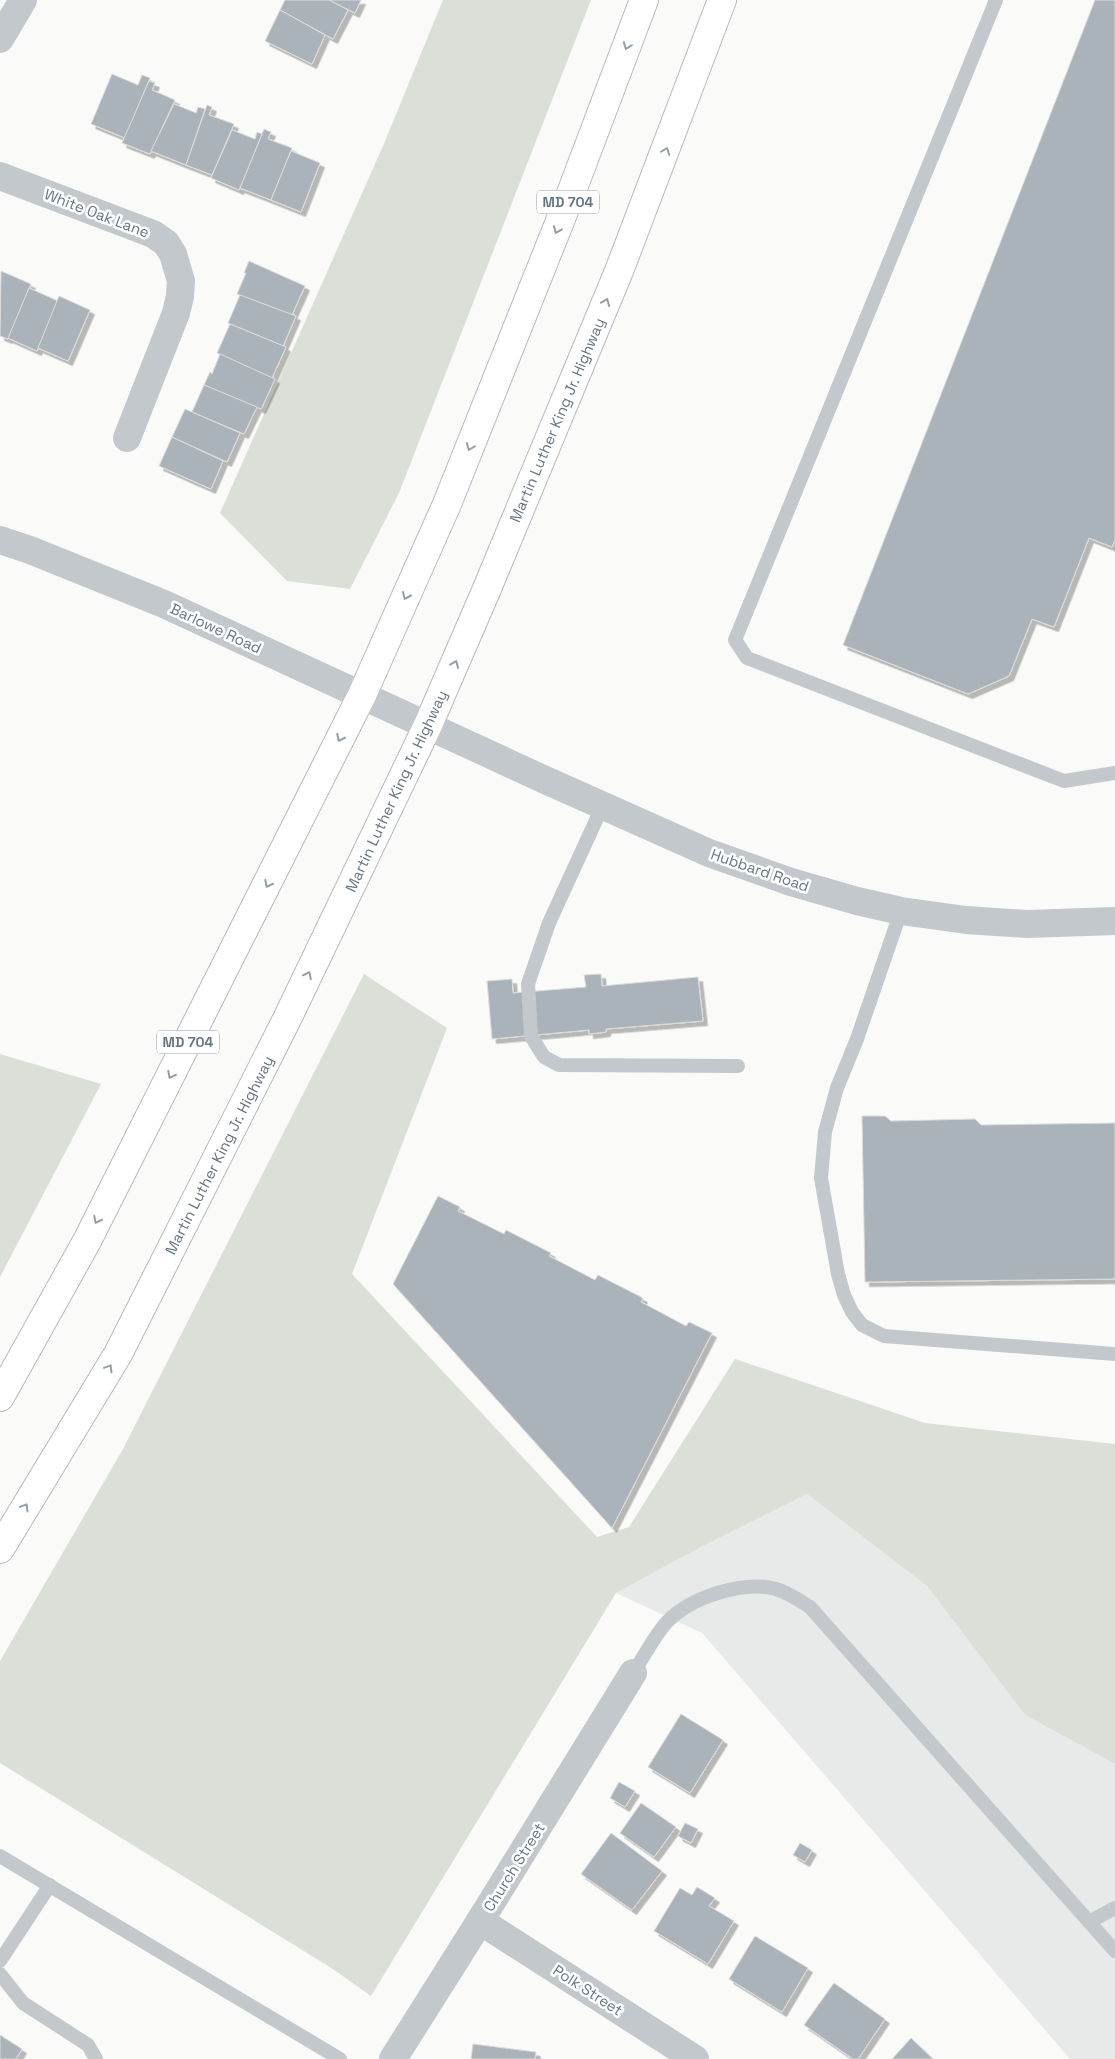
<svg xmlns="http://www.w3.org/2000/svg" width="1115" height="2059" font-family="'Space Grotesk',sans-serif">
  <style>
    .built { fill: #e8e9e9 }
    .green { fill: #dadfd7 }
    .building { fill: #aab3b9; stroke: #dcdcda; filter: url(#shadow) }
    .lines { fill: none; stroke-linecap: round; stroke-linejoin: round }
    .primary-casing { stroke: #b5babe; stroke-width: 30 }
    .lane { stroke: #c3c8cc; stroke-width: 14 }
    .street { stroke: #c3c8cc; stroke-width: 28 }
    .primary { stroke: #fff; stroke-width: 28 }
    .oneway { stroke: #939fa8 }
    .labels { text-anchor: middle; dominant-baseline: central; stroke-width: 5; stroke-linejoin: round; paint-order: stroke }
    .shield { fill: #fff; stroke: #939fa8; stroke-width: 1 }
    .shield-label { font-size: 14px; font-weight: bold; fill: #657683 }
    .street-label { font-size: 15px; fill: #657683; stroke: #fff }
  </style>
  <defs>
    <filter id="shadow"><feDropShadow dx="4.5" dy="4.5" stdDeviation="0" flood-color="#0004"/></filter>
  </defs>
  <rect width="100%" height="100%" fill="#fafaf8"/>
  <!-- built -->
  <polygon class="built" points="807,1494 927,1586 1025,1715 1115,1764 1115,2059 1070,2059 702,1633 616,1593 699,1548"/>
  <!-- green -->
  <g class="green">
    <polygon points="443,0 591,0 399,493 350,589 287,581 220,513 383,146"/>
    <polygon points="364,974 447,1028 352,1274 597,1537 629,1527 735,1359 925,1423 1115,1444 1115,1764 1025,1715 927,1586 807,1494 699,1548 616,1593 371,1996 333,1969 0,1763 0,1661 123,1449"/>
    <polygon points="0,1054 101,1084 0,1277"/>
  </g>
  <!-- building -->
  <g class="building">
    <polygon points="285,0 329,0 348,10 333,39 280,10"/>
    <polygon points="329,0 361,0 355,13"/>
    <polygon points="1095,0 1115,0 1115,540 1112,547 1089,538 1054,627 1032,619 1009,676 968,694 843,645"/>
    <polygon points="280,10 325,35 312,64 265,41"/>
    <polygon points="112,74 138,85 142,75 150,78 125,138 91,124"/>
    <polygon points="149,81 155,83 152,90 175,100 150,154 122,143"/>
    <polygon points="174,104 196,113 198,107 205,109 186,165 151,151"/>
    <polygon points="207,105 212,107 209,115 234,124 212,175 186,165"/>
    <polygon points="264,129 271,132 268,139 292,148 271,200 240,188"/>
    <polygon points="232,130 255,139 257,132 262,134 239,190 211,178"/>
    <polygon points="291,151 320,163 301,212 271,200"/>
    <polygon points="249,261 305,286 292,315 237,294 246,273 244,273"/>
    <polygon points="1,271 31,284 8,339 0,336"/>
    <polygon points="29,288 58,301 37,351 8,338"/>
    <polygon points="240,295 296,316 283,346 228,323"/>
    <polygon points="59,296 90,310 68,361 38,348"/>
    <polygon points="230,324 286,347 272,378 217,353"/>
    <polygon points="220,354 275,379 261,409 204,385 210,372 212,374"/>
    <polygon points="204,385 257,407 244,434 192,412"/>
    <polygon points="185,409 240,433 227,462 172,437"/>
    <polygon points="172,437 223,461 211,489 159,466"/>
    <polygon points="601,974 602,986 698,977 703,1021 606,1029 606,1032 589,1034 589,1030 492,1039 487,981 512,979 513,993 586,987 584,975"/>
    <polygon points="862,1116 885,1116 891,1121 975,1119 981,1125 1115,1123 1115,1279 865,1282"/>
    <polygon points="438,1196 460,1207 458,1211 504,1234 506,1230 551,1253 549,1256 595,1280 598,1275 643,1298 641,1302 686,1326 689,1322 712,1333 612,1528 393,1284"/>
    <polygon points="681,1714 723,1740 690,1793 648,1767"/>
    <polygon points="619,1782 635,1791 625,1807 610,1798"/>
    <polygon points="641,1803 676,1827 654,1857 620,1833"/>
    <polygon points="685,1823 698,1829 691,1843 678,1836"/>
    <polygon points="611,1833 662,1871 632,1910 581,1874"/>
    <polygon points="800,1843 812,1850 805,1862 793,1855"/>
    <polygon points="697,1887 715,1898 709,1906 734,1921 708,1964 654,1931 680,1888 692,1895"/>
    <polygon points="755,1936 808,1968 782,2012 729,1979"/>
    <polygon points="834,1983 885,2019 858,2059 853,2059 804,2025"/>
    <polygon points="0,2035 22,2049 16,2059 0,2059"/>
    <polygon points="911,2038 933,2059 892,2059"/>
    <polygon points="473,2044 536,2052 535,2059 471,2059"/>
  </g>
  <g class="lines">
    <defs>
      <g id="primary">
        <polyline points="0,1397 87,1241 362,695 447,504 570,196 644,0"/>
        <polyline points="0,1549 118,1354 287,1019 428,725 486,591 619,271 722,0"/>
      </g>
    </defs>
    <!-- primary casing -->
    <use href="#primary" class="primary-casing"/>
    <!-- lane -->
    <g class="lane">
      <polyline points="996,0 735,640 747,658 1064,781 1115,773"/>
      <polyline points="603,805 549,923 528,984 531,1036 544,1057 559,1065 738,1066"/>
      <polyline points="901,911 857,1039 837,1088 825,1132 821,1178 838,1274 844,1295 852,1312 862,1325 884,1336 1115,1354"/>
      <path d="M633,1673C644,1657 654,1636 667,1622C691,1597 743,1580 776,1589C789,1593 799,1600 810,1607L1115,1951"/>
      <polyline points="0,1856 340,2059"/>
      <polyline points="1089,1922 1115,1908"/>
      <polyline points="0,1961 50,1885"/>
      <polyline points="0,1974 23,2003 88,2045 96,2059"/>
    </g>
    <!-- street -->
    <g class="street">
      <polyline points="0,39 23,0"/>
      <polyline points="0,176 153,234 166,243 173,254 181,281 180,296 176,313 127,438"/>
      <polyline points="0,540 30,550 164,604 543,779 709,853 791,882 857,901 901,911 966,920 1027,924 1115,921"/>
      <polyline points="480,1921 695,2059"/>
      <polyline points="393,2059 480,1921 633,1673"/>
    </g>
    <!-- primary -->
    <use href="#primary" class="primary"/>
  </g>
  <!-- one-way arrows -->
  <defs><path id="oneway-chevron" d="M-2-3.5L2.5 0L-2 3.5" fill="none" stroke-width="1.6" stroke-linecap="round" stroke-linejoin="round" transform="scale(1.25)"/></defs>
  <g class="oneway">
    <use href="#oneway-chevron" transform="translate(627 46) rotate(111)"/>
    <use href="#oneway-chevron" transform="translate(666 151) rotate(-69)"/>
    <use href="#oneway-chevron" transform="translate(557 230) rotate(112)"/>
    <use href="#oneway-chevron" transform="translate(606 302) rotate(-68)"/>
    <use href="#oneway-chevron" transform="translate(470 447) rotate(111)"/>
    <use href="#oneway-chevron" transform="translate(406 596) rotate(114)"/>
    <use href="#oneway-chevron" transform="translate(455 664) rotate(-67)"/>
    <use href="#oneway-chevron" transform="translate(340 738) rotate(117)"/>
    <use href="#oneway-chevron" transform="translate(268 884) rotate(117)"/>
    <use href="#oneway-chevron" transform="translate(308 975) rotate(-64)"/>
    <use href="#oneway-chevron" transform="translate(171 1075) rotate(117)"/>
    <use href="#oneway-chevron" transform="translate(97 1220) rotate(117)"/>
    <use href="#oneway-chevron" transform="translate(109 1368) rotate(-59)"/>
    <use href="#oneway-chevron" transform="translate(25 1507) rotate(-59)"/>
  </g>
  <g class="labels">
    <!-- shield labels -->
    <g class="shield">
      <rect x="537" y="190.5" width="62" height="23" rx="4"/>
      <rect x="157" y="1030.5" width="62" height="23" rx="4"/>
    </g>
    <g class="shield-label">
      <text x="568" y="202">MD 704</text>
      <text x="188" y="1042">MD 704</text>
    </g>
    <!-- street labels -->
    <g class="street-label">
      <text transform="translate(97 213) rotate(21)">White Oak Lane</text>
      <text transform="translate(557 420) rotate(-67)">Martin Luther King Jr. Highway</text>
      <text transform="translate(216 628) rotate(25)">Barlowe Road</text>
      <text transform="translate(396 791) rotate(-65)">Martin Luther King Jr. Highway</text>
      <text transform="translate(760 870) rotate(19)">Hubbard Road</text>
      <text transform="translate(219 1155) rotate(-63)">Martin Luther King Jr. Highway</text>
      <text transform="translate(514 1867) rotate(-58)">Church Street</text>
      <text transform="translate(588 1990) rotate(33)">Polk Street</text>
    </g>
  </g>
</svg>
